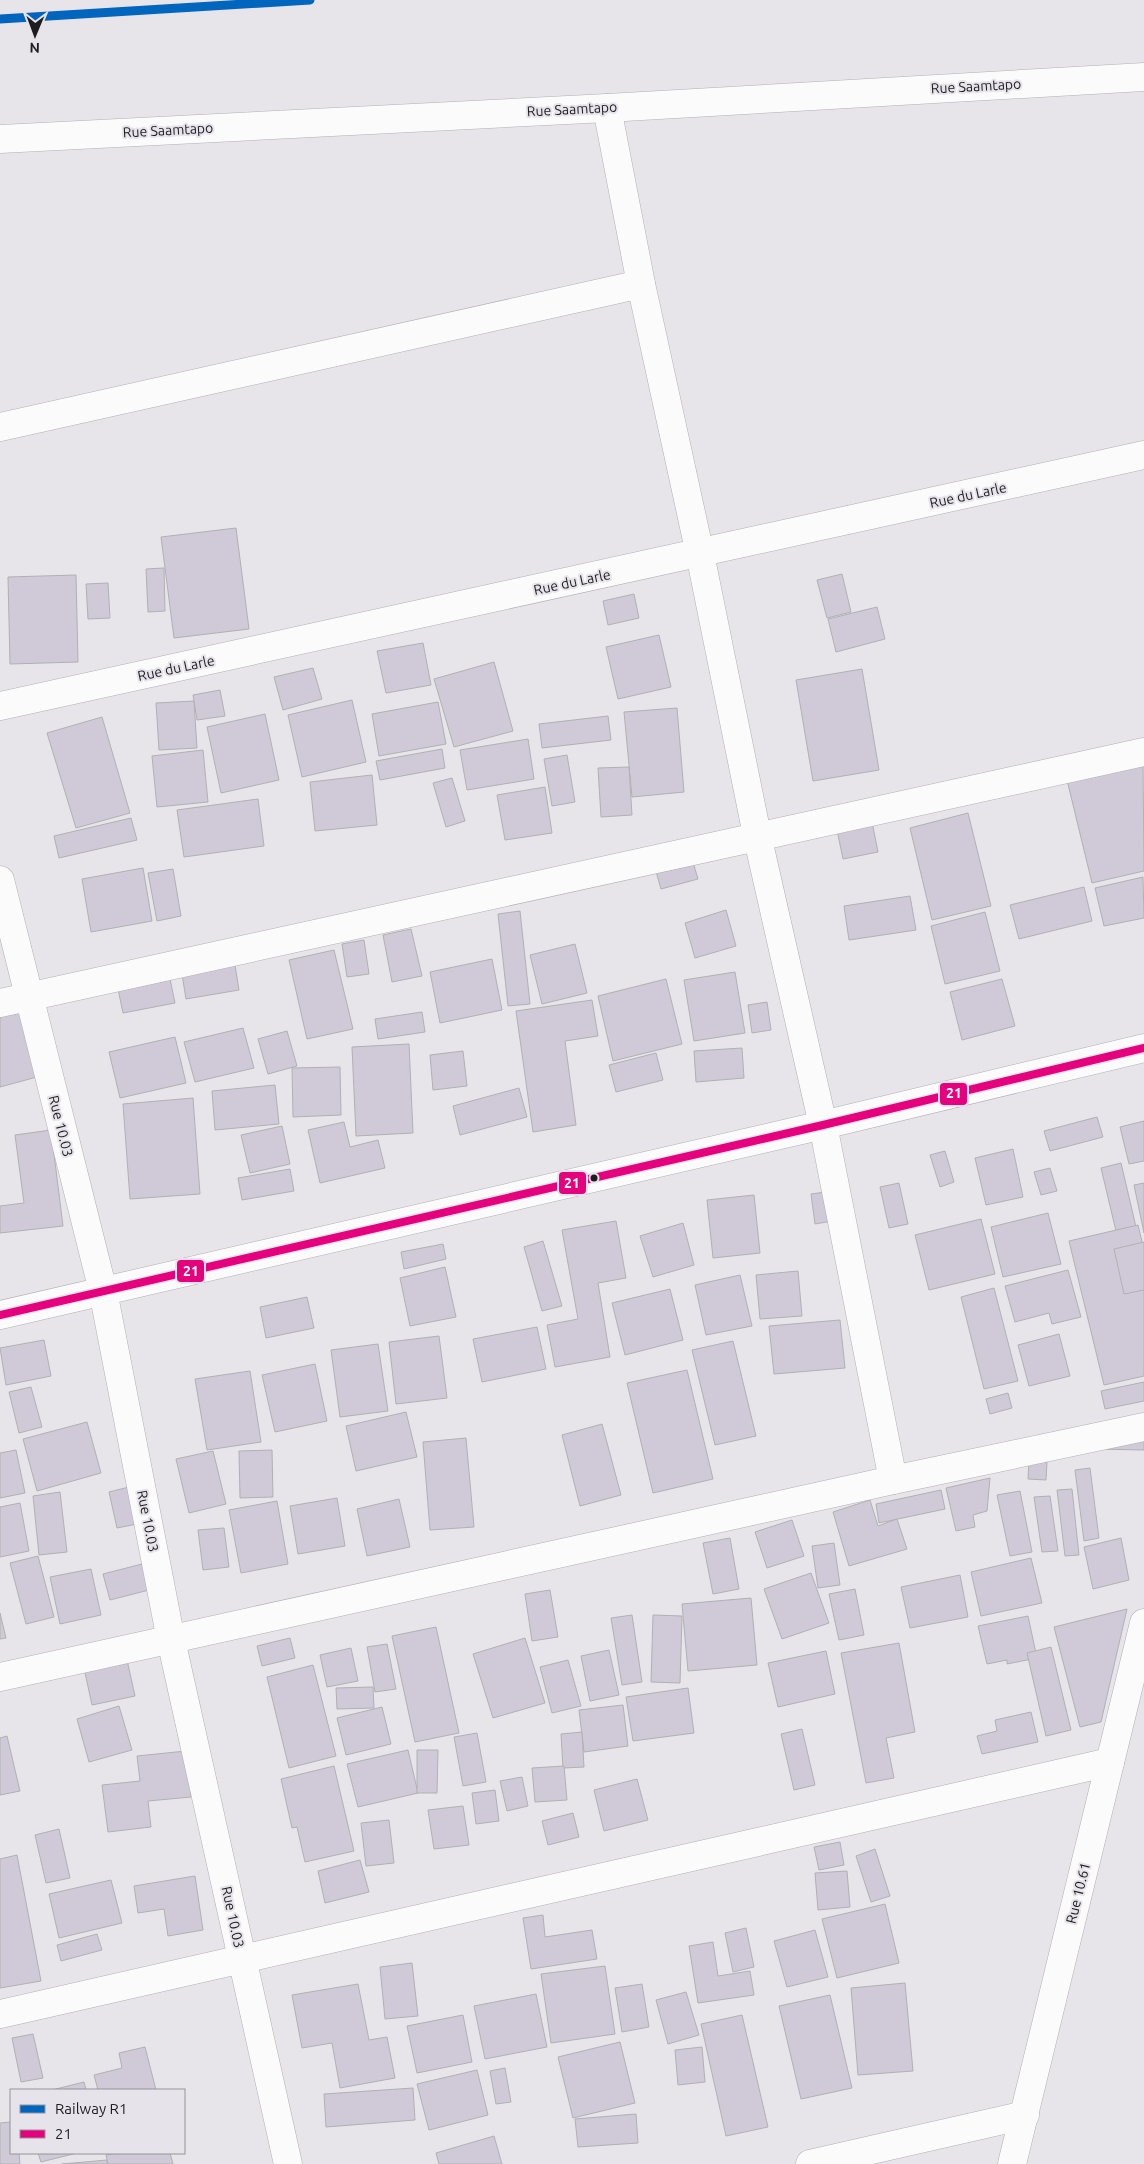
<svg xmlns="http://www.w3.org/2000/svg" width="1144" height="2164" font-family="Ubuntu,sans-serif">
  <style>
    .building { fill: #d0cad8; stroke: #b1b0b2 }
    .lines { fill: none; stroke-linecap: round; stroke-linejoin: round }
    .minor-casing { stroke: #b1afb2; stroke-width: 29 }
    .major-casing { stroke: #b1afb2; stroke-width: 29 }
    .minor { stroke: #fbfbfc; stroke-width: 28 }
    .major { stroke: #fbfbfc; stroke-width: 28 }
    .bus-1-casing { stroke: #e6e4ea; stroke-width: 11 }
    .bus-1 { stroke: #e5007d; stroke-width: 8 }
    .rail-1-casing { stroke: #e6e4ea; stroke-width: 12 }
    .rail-1 { stroke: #0065bd; stroke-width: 9 }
    .bus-dot { fill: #1d1c1f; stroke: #e6e4ea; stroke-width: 2 }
    .labels { text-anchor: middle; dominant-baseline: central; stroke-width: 4; stroke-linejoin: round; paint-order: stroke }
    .street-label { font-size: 14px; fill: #1d1c1f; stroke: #e6e4ea }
    .line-badge { stroke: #e6e4ea; stroke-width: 2 }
    .badge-label { font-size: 14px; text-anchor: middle; font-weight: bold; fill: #fff }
  </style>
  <rect width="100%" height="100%" fill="#e7e5e9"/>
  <!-- building -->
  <g class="building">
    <polygon points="236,528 249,629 174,638 161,537"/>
    <polygon points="164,568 165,611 148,612 146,569"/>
    <polygon points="842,574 851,612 827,618 817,580"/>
    <polygon points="76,575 78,662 10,664 8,577"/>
    <polygon points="108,583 110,618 88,619 86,584"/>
    <polygon points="634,594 639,618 608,625 603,601"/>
    <polygon points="877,607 885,639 836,652 828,619"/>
    <polygon points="659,635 671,687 618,699 606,647"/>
    <polygon points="423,643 431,685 386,693 377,651"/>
    <polygon points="494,662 513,731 454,747 434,679"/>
    <polygon points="313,668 322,699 283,710 274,677"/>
    <polygon points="862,669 879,770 813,781 796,680"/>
    <polygon points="220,690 225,716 197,720 193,695"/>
    <polygon points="352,700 366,762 302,777 288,715"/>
    <polygon points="194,701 197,748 159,750 156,703"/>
    <polygon points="438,702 446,744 379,756 372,714"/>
    <polygon points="677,708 684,792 632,797 624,712"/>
    <polygon points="265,714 279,780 221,793 207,727"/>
    <polygon points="608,716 611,740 542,748 539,724"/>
    <polygon points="102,717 130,813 76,828 47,733"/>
    <polygon points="528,739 534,779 467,790 460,750"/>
    <polygon points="442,749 445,768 380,780 376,761"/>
    <polygon points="203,750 208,802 157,807 152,756"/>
    <polygon points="567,755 575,802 552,806 544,759"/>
    <polygon points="1143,762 1144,871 1092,883 1067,780"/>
    <polygon points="629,767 632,815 601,817 598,768"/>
    <polygon points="372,775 377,825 315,831 310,782"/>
    <polygon points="452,778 465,821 446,827 433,783"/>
    <polygon points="545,787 552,833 505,840 497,795"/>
    <polygon points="258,799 264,846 184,857 177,810"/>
    <polygon points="968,813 991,906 932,920 910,828"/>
    <polygon points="131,818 137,840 59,858 54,836"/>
    <polygon points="872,822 878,852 843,859 837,830"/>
    <polygon points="692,859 698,879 661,889 655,868"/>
    <polygon points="143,868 152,921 91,932 82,879"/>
    <polygon points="173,869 181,916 157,921 148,873"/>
    <polygon points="1143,877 1144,918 1104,926 1095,888"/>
    <polygon points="1084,887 1092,921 1019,939 1010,905"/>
    <polygon points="910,896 916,930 849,940 844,906"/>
    <polygon points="726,910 736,946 695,958 685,923"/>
    <polygon points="520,911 530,1004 508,1006 498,914"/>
    <polygon points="985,912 1000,971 945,984 931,926"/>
    <polygon points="411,929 422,976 392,982 383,935"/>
    <polygon points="364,940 369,974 347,977 342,944"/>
    <polygon points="575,944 587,993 542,1004 530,955"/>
    <polygon points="334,950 353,1029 307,1039 289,960"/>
    <polygon points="492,959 502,1010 440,1023 430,972"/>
    <polygon points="235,965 239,990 186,999 182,974"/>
    <polygon points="735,972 745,1033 694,1041 684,980"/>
    <polygon points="170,979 175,1003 123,1013 118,989"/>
    <polygon points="666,979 682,1044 613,1061 598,996"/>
    <polygon points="1002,979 1015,1026 962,1040 950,992"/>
    <polygon points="592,1000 598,1036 565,1041 576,1125 533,1132 516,1011"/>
    <polygon points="767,1002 771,1030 752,1033 748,1005"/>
    <polygon points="17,1003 37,1077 0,1087 0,1007"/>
    <polygon points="422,1012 425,1032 378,1039 375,1019"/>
    <polygon points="243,1028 254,1068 195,1082 184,1042"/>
    <polygon points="287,1031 297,1066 268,1074 258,1039"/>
    <polygon points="175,1037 186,1083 120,1098 109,1052"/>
    <polygon points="409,1044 413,1133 356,1136 352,1047"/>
    <polygon points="742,1048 744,1078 696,1082 694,1051"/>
    <polygon points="463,1051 467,1086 433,1090 430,1055"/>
    <polygon points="656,1053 663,1080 616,1092 609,1065"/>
    <polygon points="340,1067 341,1115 293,1117 292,1068"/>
    <polygon points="275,1085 279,1124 215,1130 212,1091"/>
    <polygon points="519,1088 527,1117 460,1135 453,1106"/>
    <polygon points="193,1098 200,1194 130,1199 123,1104"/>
    <polygon points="1097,1117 1103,1137 1050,1151 1044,1131"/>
    <polygon points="1144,1121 1144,1161 1129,1164 1120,1127"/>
    <polygon points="344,1122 350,1147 378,1140 385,1168 320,1183 308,1130"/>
    <polygon points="282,1126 290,1164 250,1173 241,1135"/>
    <polygon points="51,1130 63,1226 0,1233 0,1206 24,1203 15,1135"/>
    <polygon points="1013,1149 1023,1197 986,1205 975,1158"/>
    <polygon points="945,1151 954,1182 940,1187 930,1155"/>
    <polygon points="1121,1163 1136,1227 1116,1231 1101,1168"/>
    <polygon points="1050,1168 1057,1191 1041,1195 1034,1172"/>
    <polygon points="290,1169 294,1191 242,1200 238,1178"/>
    <polygon points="899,1183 908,1224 889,1228 880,1187"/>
    <polygon points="1144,1183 1144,1233 1134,1185"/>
    <polygon points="833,1191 838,1220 815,1224 811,1194"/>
    <polygon points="754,1195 760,1253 713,1258 707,1200"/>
    <polygon points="1048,1213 1061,1264 1003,1277 991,1227"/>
    <polygon points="981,1219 995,1274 929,1290 915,1235"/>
    <polygon points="616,1221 626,1278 598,1283 610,1357 555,1367 547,1325 578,1319 562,1230"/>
    <polygon points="683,1223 694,1265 653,1277 640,1236"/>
    <polygon points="1138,1225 1144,1250 1144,1376 1104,1385 1069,1241"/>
    <polygon points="543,1241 562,1306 542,1311 524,1247"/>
    <polygon points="1144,1242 1144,1290 1124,1294 1114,1249"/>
    <polygon points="443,1244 446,1259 404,1269 401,1252"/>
    <polygon points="445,1267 456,1317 410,1326 400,1278"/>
    <polygon points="1068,1270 1081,1317 1052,1324 1049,1313 1015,1322 1005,1286"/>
    <polygon points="798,1271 802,1316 760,1319 756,1275"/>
    <polygon points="740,1275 752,1326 706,1335 695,1285"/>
    <polygon points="994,1288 1018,1381 984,1389 961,1297"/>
    <polygon points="670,1289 683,1340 625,1355 612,1303"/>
    <polygon points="307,1297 314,1328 266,1338 260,1307"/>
    <polygon points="840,1320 845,1368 774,1374 769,1326"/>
    <polygon points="537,1327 546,1369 482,1382 473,1339"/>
    <polygon points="1059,1334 1070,1376 1029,1386 1018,1345"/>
    <polygon points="439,1336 447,1398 396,1404 389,1342"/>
    <polygon points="44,1340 51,1376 6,1385 0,1348"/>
    <polygon points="733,1341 756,1436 715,1445 692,1350"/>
    <polygon points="378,1344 388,1411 340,1417 331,1350"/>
    <polygon points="315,1364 327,1421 275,1432 262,1375"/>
    <polygon points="687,1370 713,1479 653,1493 627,1383"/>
    <polygon points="250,1371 261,1442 207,1450 195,1379"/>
    <polygon points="1144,1382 1144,1401 1105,1409 1101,1391"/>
    <polygon points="31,1387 42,1427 19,1433 9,1392"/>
    <polygon points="1008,1393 1012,1408 990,1414 986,1399"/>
    <polygon points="406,1412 417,1457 356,1471 346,1426"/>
    <polygon points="87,1422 101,1473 37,1491 23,1439"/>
    <polygon points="602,1424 621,1495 580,1506 562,1435"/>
    <polygon points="1144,1436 1144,1450 1094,1449"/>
    <polygon points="466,1438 474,1527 430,1530 423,1442"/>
    <polygon points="16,1450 25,1493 0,1498 0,1453"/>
    <polygon points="272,1450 273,1497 240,1498 239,1451"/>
    <polygon points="213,1451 226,1504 189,1513 176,1459"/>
    <polygon points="1029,1461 1047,1462 1046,1480 1028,1479"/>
    <polygon points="1090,1468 1099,1538 1084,1541 1075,1470"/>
    <polygon points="990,1478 987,1511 973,1515 975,1527 956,1531 946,1488"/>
    <polygon points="129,1487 137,1524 117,1528 109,1492"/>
    <polygon points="1072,1489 1079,1555 1065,1556 1057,1490"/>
    <polygon points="941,1490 945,1509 879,1523 876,1504"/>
    <polygon points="1020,1491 1032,1552 1010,1556 997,1495"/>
    <polygon points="60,1492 67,1552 39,1555 33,1496"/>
    <polygon points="1050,1496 1058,1551 1042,1552 1034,1497"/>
    <polygon points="337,1498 345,1546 298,1554 290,1506"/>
    <polygon points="399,1499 410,1547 367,1556 357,1509"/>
    <polygon points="870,1500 878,1526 897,1519 907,1549 849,1566 833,1512"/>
    <polygon points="277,1501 288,1564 241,1573 229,1510"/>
    <polygon points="20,1503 29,1551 0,1557 0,1507"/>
    <polygon points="792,1520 804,1556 767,1568 755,1532"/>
    <polygon points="224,1528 229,1567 203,1570 198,1530"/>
    <polygon points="730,1538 739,1589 713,1594 703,1543"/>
    <polygon points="1121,1538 1129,1580 1093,1589 1084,1547"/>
    <polygon points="834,1543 840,1585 818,1588 812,1546"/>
    <polygon points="38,1556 54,1617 26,1624 10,1563"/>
    <polygon points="1031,1558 1042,1603 981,1616 971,1572"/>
    <polygon points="142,1564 149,1590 110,1600 103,1574"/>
    <polygon points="91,1569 101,1615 60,1624 50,1577"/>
    <polygon points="811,1573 829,1623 782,1639 764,1589"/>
    <polygon points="960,1575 968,1617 910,1628 901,1587"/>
    <polygon points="855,1589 864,1635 839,1640 829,1594"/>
    <polygon points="550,1590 558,1637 532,1641 525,1594"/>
    <polygon points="751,1598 757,1665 688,1671 682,1604"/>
    <polygon points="1127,1609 1101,1722 1080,1727 1054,1627"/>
    <polygon points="0,1613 6,1638 0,1639"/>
    <polygon points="632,1615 642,1682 622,1685 611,1618"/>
    <polygon points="653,1615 682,1616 680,1683 651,1682"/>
    <polygon points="1028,1616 1037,1658 1007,1664 1007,1660 987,1664 978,1626"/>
    <polygon points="436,1627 459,1733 415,1742 392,1636"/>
    <polygon points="290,1638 295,1658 262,1666 257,1646"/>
    <polygon points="525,1638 545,1703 493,1718 473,1654"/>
    <polygon points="899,1643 915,1732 886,1738 894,1778 866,1783 841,1653"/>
    <polygon points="387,1644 396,1689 375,1692 367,1647"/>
    <polygon points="1051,1647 1071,1730 1046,1736 1027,1653"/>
    <polygon points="351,1648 358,1681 327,1687 320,1655"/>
    <polygon points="609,1650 619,1695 590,1701 581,1656"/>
    <polygon points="826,1651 835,1694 778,1707 768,1663"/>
    <polygon points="127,1660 135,1696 92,1705 84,1668"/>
    <polygon points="568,1660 581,1706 552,1713 540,1667"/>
    <polygon points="313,1665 336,1756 289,1768 267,1677"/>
    <polygon points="373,1687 374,1708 337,1709 336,1688"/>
    <polygon points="688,1688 694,1733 633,1741 626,1697"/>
    <polygon points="623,1705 628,1746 584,1752 579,1710"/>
    <polygon points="119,1706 132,1750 89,1762 77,1719"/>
    <polygon points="382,1707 391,1744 346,1755 337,1718"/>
    <polygon points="1031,1712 1038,1742 982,1754 977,1736 997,1731 995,1720"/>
    <polygon points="802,1729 815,1785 794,1790 781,1734"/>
    <polygon points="582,1732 584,1767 563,1768 561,1734"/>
    <polygon points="477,1733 486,1782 463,1786 454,1737"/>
    <polygon points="7,1736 20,1791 0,1795 0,1738"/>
    <polygon points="408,1750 418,1793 358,1807 347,1764"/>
    <polygon points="417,1750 438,1750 437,1793 417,1793"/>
    <polygon points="186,1751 191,1797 148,1801 151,1827 108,1832 102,1785 140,1781 137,1756"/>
    <polygon points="334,1766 354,1851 305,1862 297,1827 292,1828 281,1779"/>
    <polygon points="564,1766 567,1800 535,1802 532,1768"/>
    <polygon points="522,1777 528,1806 507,1811 500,1781"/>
    <polygon points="637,1779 648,1820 604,1831 594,1790"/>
    <polygon points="495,1790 499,1821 476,1824 472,1793"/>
    <polygon points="463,1806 469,1845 434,1849 428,1810"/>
    <polygon points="573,1813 579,1837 548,1845 542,1821"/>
    <polygon points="389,1820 394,1863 366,1866 361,1823"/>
    <polygon points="59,1829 70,1878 46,1883 35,1835"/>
    <polygon points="840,1842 844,1865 819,1870 814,1847"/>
    <polygon points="875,1849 890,1896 871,1902 856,1856"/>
    <polygon points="17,1855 41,1981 0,1988 0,1859"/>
    <polygon points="360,1860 369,1892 325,1903 318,1871"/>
    <polygon points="847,1871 850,1907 818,1910 815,1873"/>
    <polygon points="195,1876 203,1930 168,1936 164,1909 138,1913 134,1886"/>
    <polygon points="111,1880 122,1923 59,1938 49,1894"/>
    <polygon points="885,1904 899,1963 837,1978 822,1919"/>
    <polygon points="543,1915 545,1937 592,1930 597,1959 531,1969 523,1918"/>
    <polygon points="746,1928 754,1967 733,1972 725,1933"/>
    <polygon points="815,1930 828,1977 787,1987 774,1941"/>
    <polygon points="97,1934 102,1950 61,1961 57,1945"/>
    <polygon points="713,1942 718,1976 750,1971 754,1995 698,2003 689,1946"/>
    <polygon points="412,1963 418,2016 385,2019 380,1967"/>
    <polygon points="605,1966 615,2034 551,2043 541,1974"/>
    <polygon points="905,1983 913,2071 858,2075 851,1988"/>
    <polygon points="358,1984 369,2040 387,2037 395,2078 340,2088 332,2043 302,2048 292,1995"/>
    <polygon points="642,1984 649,2027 622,2032 615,1988"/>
    <polygon points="686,1992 699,2035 668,2044 656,2000"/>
    <polygon points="536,1994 547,2047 485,2059 474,2006"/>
    <polygon points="830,1995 852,2088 801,2099 779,2006"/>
    <polygon points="463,2015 472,2062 417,2073 407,2026"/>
    <polygon points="742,2015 768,2127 726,2136 701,2024"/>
    <polygon points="33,2034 43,2078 21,2082 12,2038"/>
    <polygon points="620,2042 635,2103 573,2118 558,2057"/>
    <polygon points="145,2047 156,2090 98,2090 94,2075 122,2068 119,2053"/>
    <polygon points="702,2047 705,2082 678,2085 675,2050"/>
    <polygon points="505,2068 511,2102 496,2104 490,2071"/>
    <polygon points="477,2070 488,2115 429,2130 417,2084"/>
    <polygon points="84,2082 86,2090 52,2090"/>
    <polygon points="413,2088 415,2120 326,2127 324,2094"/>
    <polygon points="636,2114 638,2143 578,2147 575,2119"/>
    <polygon points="11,2122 11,2153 19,2153 20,2164 0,2164 0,2123"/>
    <polygon points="494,2136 502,2164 439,2164 436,2153"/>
    <polygon points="38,2153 77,2153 41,2162"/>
    <polygon points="117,2153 170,2153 173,2164 108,2164 106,2155"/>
    <polygon points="107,2160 107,2164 62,2164"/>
  </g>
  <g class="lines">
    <defs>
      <g id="minor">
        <polyline points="607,108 641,284 700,554 757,835 823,1125 893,1480"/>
        <polyline points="0,139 607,108 1144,77"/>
        <polyline points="0,427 641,284"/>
        <polyline points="0,706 1144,455"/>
        <polyline points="0,880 103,1291 171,1640 288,2164"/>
        <polyline points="0,1003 1144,752"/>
        <polyline points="0,1677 893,1480 1144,1427"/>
        <polyline points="0,2014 1110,1762"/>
        <polyline points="810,2164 1025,2115"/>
        <polyline points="1012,2164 1144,1623"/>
      </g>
      <polyline id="major" points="0,1315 823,1125 1144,1048"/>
    </defs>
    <!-- minor casing -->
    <use href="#minor" class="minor-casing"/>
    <!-- major casing -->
    <use href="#major" class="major-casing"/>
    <!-- minor -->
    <use href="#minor" class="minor"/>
    <!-- major -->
    <use href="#major" class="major"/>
    <defs>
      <polyline id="bus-1" points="0,1315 823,1125 1144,1048"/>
    </defs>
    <!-- bus-1 casing -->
    <use href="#bus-1" class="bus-1-casing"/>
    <!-- bus-1 -->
    <use href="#bus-1" class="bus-1"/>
    <defs>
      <polyline id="rail-1" points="0,19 310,0"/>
    </defs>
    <!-- rail-1 casing -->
    <use href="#rail-1" class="rail-1-casing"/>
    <!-- rail-1 -->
    <use href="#rail-1" class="rail-1"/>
  </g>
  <!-- markers -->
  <circle class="bus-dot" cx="594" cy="1178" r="4.5"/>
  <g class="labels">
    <!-- street labels -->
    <g class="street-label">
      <text transform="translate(976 86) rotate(-3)">Rue Saamtapo</text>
      <text transform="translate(572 109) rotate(-3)">Rue Saamtapo</text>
      <text transform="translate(168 130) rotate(-3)">Rue Saamtapo</text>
      <text transform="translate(968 495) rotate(-12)">Rue du Larle</text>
      <text transform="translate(572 582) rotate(-12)">Rue du Larle</text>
      <text transform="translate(176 668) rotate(-12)">Rue du Larle</text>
      <text transform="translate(61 1126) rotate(76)">Rue 10.03</text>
      <text transform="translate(148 1521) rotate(79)">Rue 10.03</text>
      <text transform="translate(1078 1893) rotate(-76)">Rue 10.61</text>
      <text transform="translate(233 1917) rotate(78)">Rue 10.03</text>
    </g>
  </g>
  <g class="line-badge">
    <rect x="939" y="1082" width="29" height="24" rx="5" fill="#e5007d"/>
    <rect x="558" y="1171" width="29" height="24" rx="5" fill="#e5007d"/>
    <rect x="176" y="1259" width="29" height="24" rx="5" fill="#e5007d"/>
  </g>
  <g class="badge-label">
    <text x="954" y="1098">21</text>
    <text x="572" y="1188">21</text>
    <text x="191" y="1276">21</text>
  </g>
  <!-- legend -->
  <rect x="10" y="2089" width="175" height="65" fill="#e6e4ea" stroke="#969499"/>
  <rect x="20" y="2105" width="25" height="8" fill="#0065bd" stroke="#969499"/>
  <text x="55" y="2114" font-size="15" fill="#1d1c1f">Railway R1</text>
  <rect x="20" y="2130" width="25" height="8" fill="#e5007d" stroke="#969499"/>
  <text x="55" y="2139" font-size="15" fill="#1d1c1f">21</text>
  <!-- north arrow -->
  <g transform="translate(35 35) rotate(181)" stroke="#e6e4ea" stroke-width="4" paint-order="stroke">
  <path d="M0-4L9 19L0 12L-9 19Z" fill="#1d1c1f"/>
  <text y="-8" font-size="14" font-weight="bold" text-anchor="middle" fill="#1d1c1f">N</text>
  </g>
</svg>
